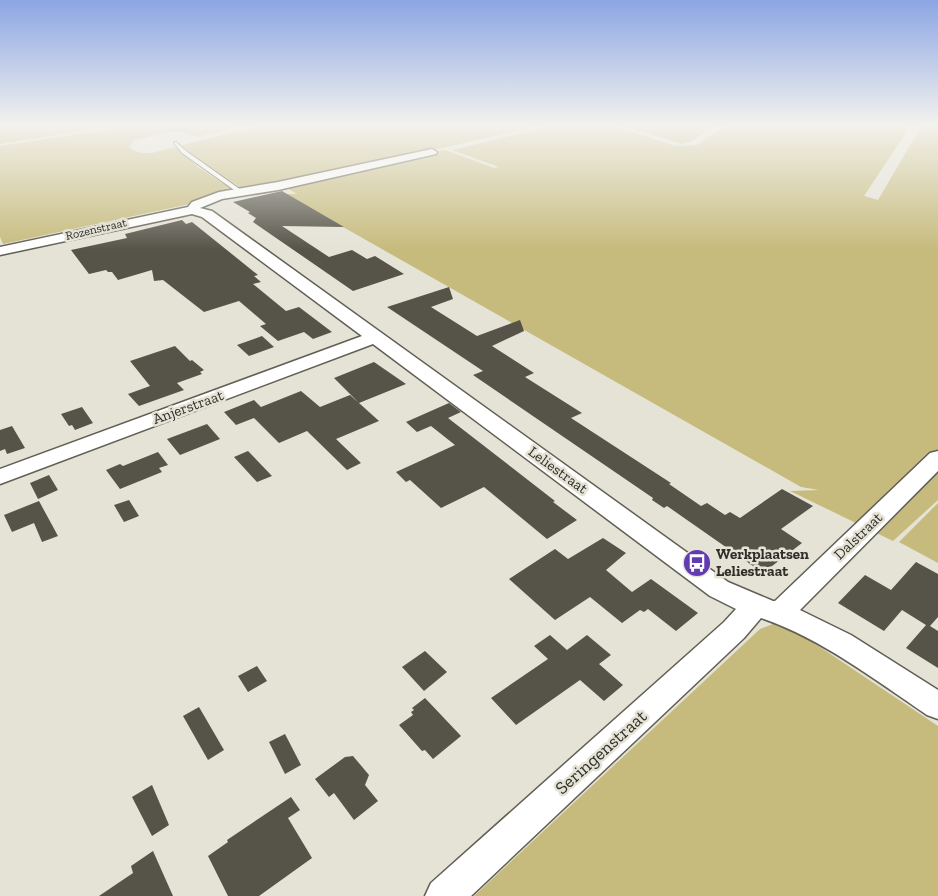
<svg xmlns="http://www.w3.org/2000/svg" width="938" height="896" font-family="'Zilla Slab',serif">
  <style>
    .green { fill: #c6bb7d }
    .building { fill: #565449 }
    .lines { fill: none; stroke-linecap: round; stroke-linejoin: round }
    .lane-casing { stroke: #615f54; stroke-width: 2 }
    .street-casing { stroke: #615f54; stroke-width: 3 }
    .lane { fill: #fff; fill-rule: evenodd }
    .street { fill: #fff; fill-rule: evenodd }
    .labels { text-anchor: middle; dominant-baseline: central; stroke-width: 5; stroke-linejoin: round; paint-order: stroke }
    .far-street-label { font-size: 12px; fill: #2f2e29; stroke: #e5e3d6 }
    .street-label { font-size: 15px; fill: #2f2e29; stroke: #e5e3d6 }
    .poi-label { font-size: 15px; font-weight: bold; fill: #2f2e29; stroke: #e5e3d6; text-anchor: start }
    .near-street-label { font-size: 18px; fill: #2f2e29; stroke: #e5e3d6 }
  </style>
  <rect width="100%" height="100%" fill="#e5e3d6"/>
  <!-- green -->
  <g class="green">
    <path d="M0,125H221L233,128L198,137L177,131L134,140L129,147C144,159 157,151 175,147L198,167L222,183L235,188L231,192L199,202L3,244L0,237V146L111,129L101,128L0,144Z"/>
    <polygon points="264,125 537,125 527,129 275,185 240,190 237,185 202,165 182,145"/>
    <polygon points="547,125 610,125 675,146 697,145 727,125 911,125 864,196 878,200 922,125 938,125 938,500 893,541 790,491 819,490 801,487 285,194 297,194 283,186 445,150 494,168 499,167 452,150 531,131"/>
    <polygon points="618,125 717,125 690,142 682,144"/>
    <polygon points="938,503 938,563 899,542"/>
    <polygon points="781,621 938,726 938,896 474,896 760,629"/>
  </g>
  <!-- building -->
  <g class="building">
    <polygon points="282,191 344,227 282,226 329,257 352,250 367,259 375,256 404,274 353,291 253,222 256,218 248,213 250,212 233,202"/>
    <polygon points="182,220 186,224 192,222 258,275 254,276 261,282 253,284 286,311 299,307 332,332 313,339 304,332 278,341 260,326 266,324 239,301 204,312 163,280 154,281 152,270 118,280 112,272 108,272 106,270 89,274 71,250 127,238 125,234"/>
    <polygon points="449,287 453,299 431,307 477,336 520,320 524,331 492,346 534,373 525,377 582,413 571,418 671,483 669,484 701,506 707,503 725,515 730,512 740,518 782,489 813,506 781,529 802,543 763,573 667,506 664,508 652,500 653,498 473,375 483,371 387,307"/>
    <polygon points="262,336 274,347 249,356 237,345"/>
    <polygon points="175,346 190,361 192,360 204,370 200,372 202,374 177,383 184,390 139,406 128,394 150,386 130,361"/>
    <polygon points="374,362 406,384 359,403 379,421 336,439 361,463 347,470 307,431 279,443 254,418 236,425 224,412 254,400 261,407 301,391 320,407 350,395 359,403 334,378"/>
    <polygon points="449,403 461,412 448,418 555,501 553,502 577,520 547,539 484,487 441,508 410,480 406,482 396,472 455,445 431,426 417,432 406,422"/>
    <polygon points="82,407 93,423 75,430 72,425 69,426 61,414"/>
    <polygon points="207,424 220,439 180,455 167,439"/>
    <polygon points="12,426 25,448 7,454 5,449 0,451 0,430"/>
    <polygon points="248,451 272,476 257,482 234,457"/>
    <polygon points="158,452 168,465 159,468 162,472 120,489 106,470 120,464 123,466"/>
    <polygon points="49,475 58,490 38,499 30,483"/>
    <polygon points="129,500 139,516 124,522 114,505"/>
    <polygon points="39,501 58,536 42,542 34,523 12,532 4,515"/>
    <polygon points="603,538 626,553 606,570 632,592 651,579 698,613 676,631 648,609 644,612 640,610 622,623 590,597 555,620 509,579 555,549 568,559"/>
    <polygon points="916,562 938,574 938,617 930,626 938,631 938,668 906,648 926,625 902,610 884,631 838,603 865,575 891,590"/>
    <polygon points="550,635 567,650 587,635 611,655 599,664 623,685 604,701 580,680 516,725 491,698 548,659 534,646"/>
    <polygon points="425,651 447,672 424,691 402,667"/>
    <polygon points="257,666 267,681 248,692 238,676"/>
    <polygon points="425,698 461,736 433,759 425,750 422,751 399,725 413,715 411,712 414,710 412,708"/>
    <polygon points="199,707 224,750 208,760 183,716"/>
    <polygon points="285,734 301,765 285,774 269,742"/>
    <polygon points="353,756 369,775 365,785 378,801 354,820 334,793 329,797 315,779 345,757"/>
    <polygon points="152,785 169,825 152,836 132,797"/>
    <polygon points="291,797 300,810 288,818 312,858 259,896 228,896 208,856 228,842 227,840"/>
    <polygon points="153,851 173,896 99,896 133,873 131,866"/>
  </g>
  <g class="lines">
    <defs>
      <polygon id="lane" points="176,142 186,151 241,190 241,192 237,192 182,153 174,143"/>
      <path id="street" d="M432,149L437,152L436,154L278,190L222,199L200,208L212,211L728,582L773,601H775L930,453L938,451V471L800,610L851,635L938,690V719L927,715C874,679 820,638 761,618L744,638L471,896H425L431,883L724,622L736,609L710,596L373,344L0,484V469L362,336L202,217L192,214L0,255V247L188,207L192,202L219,192L278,182Z"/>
    </defs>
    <!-- lane casing -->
    <use href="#lane" class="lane-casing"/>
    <!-- street casing -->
    <use href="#street" class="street-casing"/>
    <!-- lane -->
    <use href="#lane" class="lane"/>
    <!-- street -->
    <use href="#street" class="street"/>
  </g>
  <!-- sky -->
  <linearGradient id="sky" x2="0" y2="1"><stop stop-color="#8ca6e4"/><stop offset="0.5" stop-color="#f3f2ed"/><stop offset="1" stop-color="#f3f2ed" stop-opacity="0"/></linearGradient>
  <rect width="938" height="250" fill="url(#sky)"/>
  <!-- icons -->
  <defs>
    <symbol id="bus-disc" viewBox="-11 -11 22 22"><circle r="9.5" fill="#623ab2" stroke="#e5e3d6"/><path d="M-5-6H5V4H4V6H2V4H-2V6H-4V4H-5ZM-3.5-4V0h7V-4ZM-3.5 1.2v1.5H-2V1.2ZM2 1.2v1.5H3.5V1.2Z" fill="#fff"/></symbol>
  </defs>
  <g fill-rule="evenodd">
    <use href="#bus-disc" x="681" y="547" width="32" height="32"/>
  </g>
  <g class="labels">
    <!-- far-street labels -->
    <g class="far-street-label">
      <text transform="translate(96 229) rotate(-13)">Rozenstraat</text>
    </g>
    <!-- street labels -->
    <g class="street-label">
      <text transform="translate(188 407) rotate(-20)">Anjerstraat</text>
      <text transform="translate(558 470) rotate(36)">Leliestraat</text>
      <text transform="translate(858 536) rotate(-44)">Dalstraat</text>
    </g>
    <!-- poi labels -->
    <g class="poi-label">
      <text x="716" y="554">Werkplaatsen<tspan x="716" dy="17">Leliestraat</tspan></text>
    </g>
    <!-- near-street labels -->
    <g class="near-street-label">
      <text transform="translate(601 752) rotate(-42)">Seringenstraat</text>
    </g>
  </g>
</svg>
